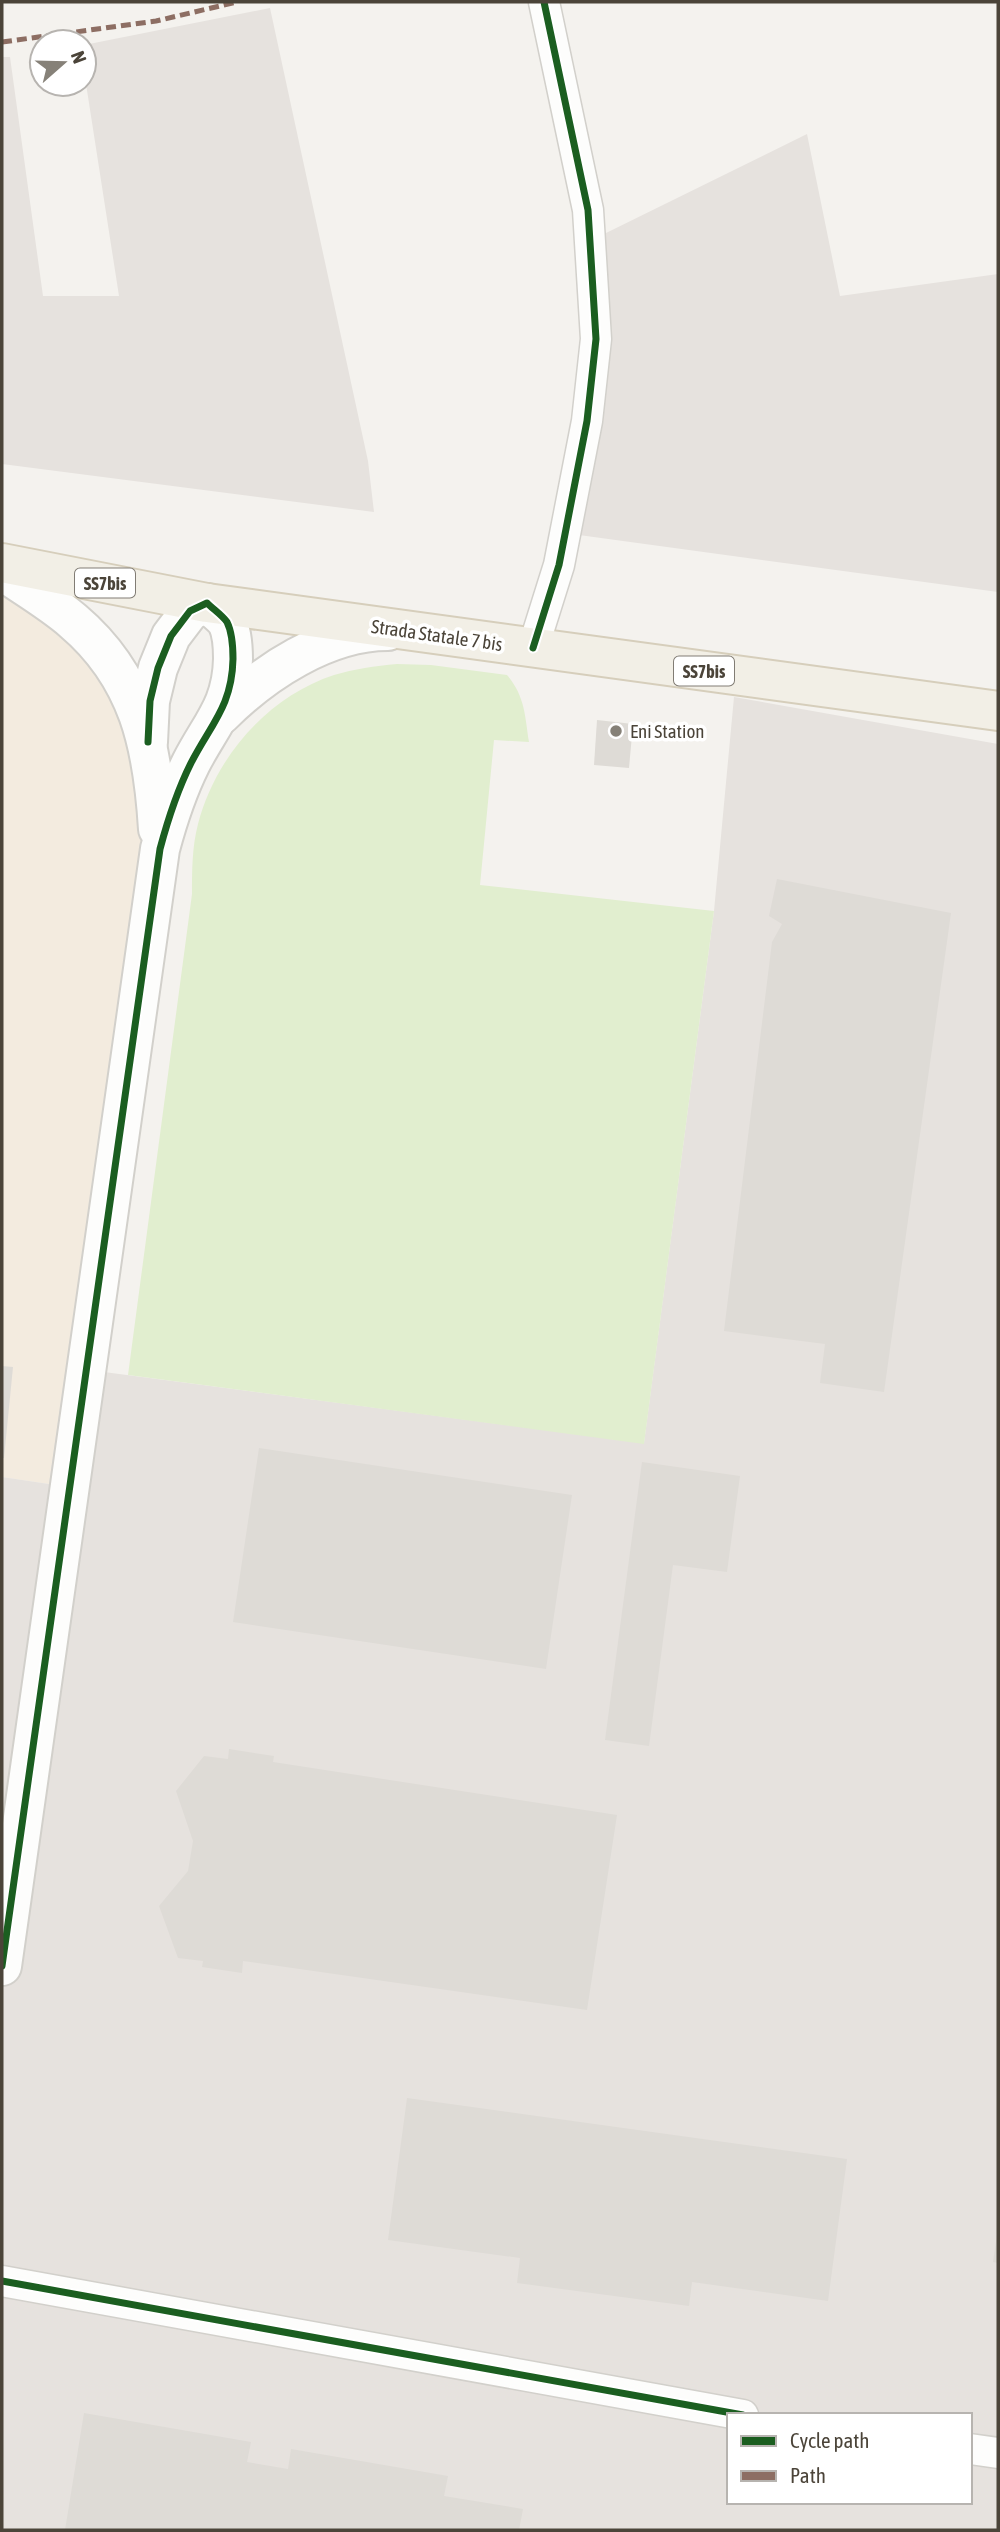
<svg xmlns="http://www.w3.org/2000/svg" width="1000" height="2532" font-family="'Asap Condensed',sans-serif">
  <style>
    .commercial { fill: #f3ebdf }
    .industrial { fill: #e6e2de; fill-rule: evenodd }
    .green { fill: #e1eecf }
    .building { fill: #dedbd6 }
    .lines { fill: none; stroke-linecap: round; stroke-linejoin: round }
    .minor-casing { stroke: #d2d0cb; stroke-width: 33 }
    .tertiary-casing { stroke: #d2d0cb; stroke-width: 42 }
    .primary-casing { stroke: #d6cebb; stroke-width: 42 }
    .minor { stroke: #fdfdfc; stroke-width: 30 }
    .tertiary { stroke: #fdfdfc; stroke-width: 38 }
    .primary { stroke: #f2efe6; stroke-width: 38 }
    .quiet { stroke: #8d6e63; stroke-width: 5; stroke-dasharray: 10 5; stroke-linecap: butt }
    .cycleway-casing { stroke: #fff; stroke-width: 11 }
    .cycleway { stroke: #1b5e20; stroke-width: 7 }
    .poi-dot { fill: #868178; stroke: #fff; stroke-width: 2.5 }
    .labels { text-anchor: middle; dominant-baseline: central; stroke-width: 7; stroke-linejoin: round; paint-order: stroke }
    .shield { fill: #fff; stroke: #817c74; stroke-width: 2 }
    .shield-label { font-size: 18px; font-weight: bold; fill: #4b4439 }
    .street-label { font-size: 19px; fill: #4b4439; stroke: #fff }
    .poi-label { font-size: 19px; fill: #4b4439; stroke: #fff; text-anchor: start }
  </style>
  <rect width="100%" height="100%" fill="#f4f2ee"/>
  <!-- commercial -->
  <polygon class="commercial" points="2,594 35,611 89,661 121,706 136,758 142,848 49,1484 2,1477"/>
  <!-- industrial -->
  <g class="industrial">
    <polygon points="270,8 368,461 374,512 2,464 2,57 10,57 43,296 119,296 84,71 84,45"/>
    <polygon points="807,134 840,296 998,274 998,592 579,535 612,341 604,234"/>
    <path d="M734,697L998,744V2530H2V1477L49,1484L66,1367L644,1443L714,911ZM729,2415H970V2502H729Z"/>
  </g>
  <!-- green -->
  <path class="green" d="M397,664L431,665L507,675C525,696 525,716 529,742L494,740L480,885L714,911L644,1444L128,1375L192,894C192,870 192,847 198,824C215,758 267,697 334,675C354,669 375,666 397,664Z"/>
  <!-- building -->
  <g class="building">
    <polygon points="597,720 633,724 629,768 594,765"/>
    <polygon points="777,879 951,913 884,1392 820,1383 825,1344 724,1331 772,942 782,924 769,916"/>
    <polygon points="2,1366 13,1367 4,1458 2,1458"/>
    <polygon points="259,1448 572,1495 546,1669 233,1622"/>
    <polygon points="642,1462 740,1476 727,1572 673,1565 649,1746 605,1740"/>
    <polygon points="229,1749 274,1756 273,1762 617,1815 587,2010 243,1961 242,1973 202,1967 203,1961 178,1958 159,1906 188,1871 193,1841 176,1791 204,1756 228,1759"/>
    <polygon points="407,2098 847,2159 828,2301 692,2282 689,2306 517,2283 520,2258 388,2240"/>
    <polygon points="997,2235 998,2235 998,2263 993,2262"/>
    <polygon points="84,2413 251,2442 247,2462 288,2469 291,2449 448,2476 444,2496 523,2509 519,2530 65,2530"/>
  </g>
  <g class="lines">
    <defs>
      <g id="minor">
        <polyline points="533,648 559,565 587,421 596,339 588,210 544,2"/>
        <polyline points="2,2281 743,2415"/>
        <polyline points="970,2449 998,2453"/>
      </g>
      <g id="tertiary">
        <path d="M2,571C25,587 51,602 73,621C139,677 153,747 158,829"/>
        <path d="M221,715C263,673 326,631 388,631"/>
        <path d="M2,1966L160,849C168,819 177,791 191,763C211,724 232,706 233,659C233,648 232,632 227,622C222,615 213,609 207,603L190,611L171,636L158,668L150,701L148,742"/>
      </g>
      <polyline id="primary" points="2,563 207,603 998,711"/>
    </defs>
    <!-- minor casing -->
    <use href="#minor" class="minor-casing"/>
    <!-- tertiary casing -->
    <use href="#tertiary" class="tertiary-casing"/>
    <!-- primary casing -->
    <use href="#primary" class="primary-casing"/>
    <!-- minor -->
    <use href="#minor" class="minor"/>
    <!-- tertiary -->
    <use href="#tertiary" class="tertiary"/>
    <!-- primary -->
    <use href="#primary" class="primary"/>
    <!-- quiet -->
    <polyline class="quiet" points="2,42 156,21 237,2"/>
    <defs>
      <g id="cycleway">
        <polyline points="533,648 559,565 587,421 596,339 588,210 544,2"/>
        <path d="M2,1966L160,849C168,819 177,791 191,763C211,724 232,706 233,659C233,648 232,632 227,622C222,615 213,609 207,603L190,611L171,636L158,668L150,701L148,742"/>
        <polyline points="2,2281 743,2415"/>
      </g>
    </defs>
    <!-- cycleway casing -->
    <use href="#cycleway" class="cycleway-casing"/>
    <!-- cycleway -->
    <use href="#cycleway" class="cycleway"/>
  </g>
  <!-- markers -->
  <circle class="poi-dot" cx="616" cy="731" r="7"/>
  <g class="labels">
    <!-- shield labels -->
    <g class="shield">
      <rect x="75" y="568.5" width="60" height="29" rx="5"/>
      <rect x="674" y="656.5" width="60" height="29" rx="5"/>
    </g>
    <g class="shield-label">
      <text x="105" y="583">SS7bis</text>
      <text x="704" y="671">SS7bis</text>
    </g>
    <!-- street labels -->
    <g class="street-label">
      <text transform="translate(437 635) rotate(8)">Strada Statale 7 bis</text>
    </g>
    <!-- poi labels -->
    <g class="poi-label">
      <text x="630" y="731">Eni Station</text>
    </g>
  </g>
  <!-- border -->
  <rect width="1000" height="2532" fill="none" stroke="#4b4439" stroke-width="7"/>
  <!-- legend -->
  <rect x="727" y="2413" width="245" height="91" fill="#ffffff" stroke="#b7b4b0" stroke-width="2"/>
  <rect x="741" y="2436" width="35" height="10" fill="#1b5e20" stroke="#b7b4b0" stroke-width="2"/>
  <text x="790" y="2448" font-size="21" fill="#4b4439">Cycle path</text>
  <rect x="741" y="2471" width="35" height="10" fill="#8d6e63" stroke="#b7b4b0" stroke-width="2"/>
  <text x="790" y="2483" font-size="21" fill="#4b4439">Path</text>
  <!-- north arrow -->
  <g transform="translate(63 63) rotate(70)"><circle r="33" fill="#ffffff" stroke="#b7b4b0" stroke-width="2"/>
  <path d="M0-5L12 26L0 18L-12 26Z" fill="#868178"/>
  <text y="-10" font-size="19" font-weight="bold" text-anchor="middle" fill="#4b4439">N</text>
  </g>
</svg>
